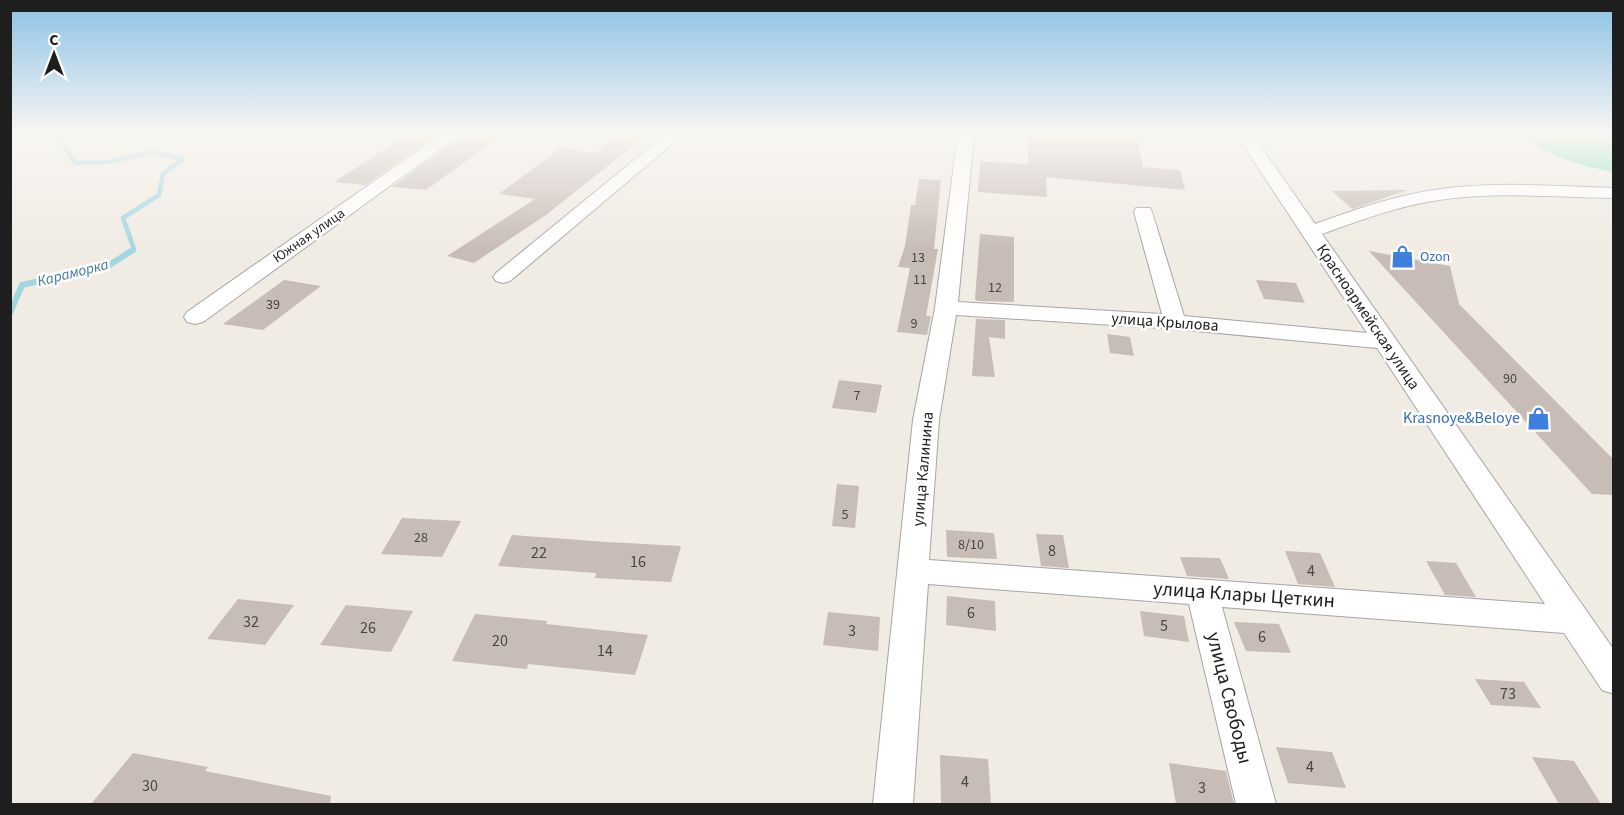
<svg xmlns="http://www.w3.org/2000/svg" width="1624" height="815" font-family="'Source Sans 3',sans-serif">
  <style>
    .pitch { fill: #7ce4b4 }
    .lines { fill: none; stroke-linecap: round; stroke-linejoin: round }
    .stream-far1 { stroke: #a1d7e0; stroke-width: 4.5 }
    .stream { stroke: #a1d7e0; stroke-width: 6 }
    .building { fill: #c8bcb6 }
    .minor-casing { stroke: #a5a5a5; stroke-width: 2 }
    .minor { fill: #fff; fill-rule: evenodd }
    .labels { text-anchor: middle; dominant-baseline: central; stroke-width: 5; stroke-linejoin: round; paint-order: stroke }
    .far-street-label { font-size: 14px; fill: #1e1e1e; stroke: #fff }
    .far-shop-label { font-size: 14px; fill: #366cbe; stroke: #fff; text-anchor: start }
    .number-label { font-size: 14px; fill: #484644 }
    .far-water-label { font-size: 15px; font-style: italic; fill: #3f78a4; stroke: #fff }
    .street-label { font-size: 16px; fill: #1e1e1e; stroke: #fff }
    .shop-label { font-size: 16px; fill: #366cbe; stroke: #fff; text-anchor: end }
    .near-number-label { font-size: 16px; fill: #484644 }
    .near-street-label { font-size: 20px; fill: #1e1e1e; stroke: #fff }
  </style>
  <rect width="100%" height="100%" fill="#f0ebe3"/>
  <!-- pitch -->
  <path class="pitch" d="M1521,134H1613V172C1581,166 1547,156 1521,134Z"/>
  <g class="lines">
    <!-- stream-far1 -->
    <polyline class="stream-far1" points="56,134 75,163 109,162 152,152 183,159 163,174 159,195 123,218 134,249 131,251"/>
    <!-- stream -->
    <polyline class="stream" points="10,313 22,285 108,266 133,250"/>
  </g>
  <!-- building -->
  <g class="building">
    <polygon points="408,134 436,136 365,185 334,182"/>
    <polygon points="620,134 648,134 546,215 474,263 447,256 535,199 499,194 561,148 595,153"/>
    <polygon points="1028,134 1136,134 1143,167 1180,170 1185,190 1046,177 1047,197 978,192 980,161 1028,164"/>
    <polygon points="469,135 498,138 426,190 392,187 459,138"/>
    <polygon points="919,179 941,180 934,249 938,249 926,316 931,316 927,335 897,332 910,268 898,267 905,246 911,205 915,205"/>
    <polygon points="1408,190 1352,209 1332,191"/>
    <polygon points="980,234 1014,237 1014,302 977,301 975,299"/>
    <polygon points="1369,251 1450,266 1459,304 1614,460 1614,495 1592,494"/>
    <polygon points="284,280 321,286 263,330 223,324"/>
    <polygon points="1256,280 1296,283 1305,303 1264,299"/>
    <polygon points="976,319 1005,320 1005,339 989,337 995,377 972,376"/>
    <polygon points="1107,334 1130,337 1134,356 1110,353"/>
    <polygon points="839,380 882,385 876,413 832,408"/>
    <polygon points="837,484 859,486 855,528 832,526"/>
    <polygon points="402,518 461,521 442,557 381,554"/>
    <polygon points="946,530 994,533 997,559 947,557"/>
    <polygon points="1036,534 1063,535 1069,568 1041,566"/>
    <polygon points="512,535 607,542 681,546 671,582 595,578 596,573 498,566"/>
    <polygon points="1285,551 1320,553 1335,587 1298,584"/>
    <polygon points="1180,557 1220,558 1229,579 1187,576"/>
    <polygon points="1426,561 1456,563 1476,597 1445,595"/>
    <polygon points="947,596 995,601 996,631 946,625"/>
    <polygon points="238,599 294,605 265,645 207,639"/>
    <polygon points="346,605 413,611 391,652 320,645"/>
    <polygon points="1140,611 1184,616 1189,642 1144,636"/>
    <polygon points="828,612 880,617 878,651 823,645"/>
    <polygon points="475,614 547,621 546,624 648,635 635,675 528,664 527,669 452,661"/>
    <polygon points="1234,622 1279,624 1291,653 1246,651"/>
    <polygon points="1475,679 1524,682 1541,708 1491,705"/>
    <polygon points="1276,747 1332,752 1346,788 1288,783"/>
    <polygon points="133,753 208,767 205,771 331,796 330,804 91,804"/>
    <polygon points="940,755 988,759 991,804 941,804"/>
    <polygon points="1532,757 1574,761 1601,804 1559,804"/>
    <polygon points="1169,763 1226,771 1234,804 1176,804"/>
  </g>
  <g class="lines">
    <defs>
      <g id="minor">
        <polygon points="442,134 461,134 203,322 195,324 187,322 184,317 187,312"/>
        <polygon points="666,134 684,134 510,281 503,283 496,281 493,277 496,273"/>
        <path d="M958,134H974L958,302L1162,314L1134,212L1136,208H1150L1152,212L1184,316L1367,333L1236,134H1252L1315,224C1354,210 1393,196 1434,190C1493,181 1554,186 1614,188V198C1554,197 1492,191 1433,201C1395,207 1358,221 1322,234L1614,650V694L1602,690L1564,633L1222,607L1276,804H1236L1189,604L928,584L913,804H873L913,420L935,308ZM956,315L1175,329L1377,348L1545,604L929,560L939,420Z"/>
      </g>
    </defs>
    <!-- minor casing -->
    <use href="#minor" class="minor-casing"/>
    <!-- minor -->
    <use href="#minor" class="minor"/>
  </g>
  <!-- sky -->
  <linearGradient id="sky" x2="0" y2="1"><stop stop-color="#8bc2e5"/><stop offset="0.54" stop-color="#f8f6f2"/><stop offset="1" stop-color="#f8f6f2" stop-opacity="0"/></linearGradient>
  <rect width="1624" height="249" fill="url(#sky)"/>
  <!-- icons -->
  <defs>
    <symbol id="shop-bare" viewBox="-9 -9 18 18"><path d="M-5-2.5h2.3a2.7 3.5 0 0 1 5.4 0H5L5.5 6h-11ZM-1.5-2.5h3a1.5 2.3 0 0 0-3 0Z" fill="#3f7fe0" stroke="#fff" stroke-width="2.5" paint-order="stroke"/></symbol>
  </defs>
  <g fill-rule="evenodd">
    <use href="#shop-bare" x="1386" y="240" width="33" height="33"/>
    <use href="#shop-bare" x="1522" y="402" width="33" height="33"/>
  </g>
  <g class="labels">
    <!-- far-street labels -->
    <g class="far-street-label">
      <text transform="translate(309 236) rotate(-35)">Южная улица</text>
    </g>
    <!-- far-shop labels -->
    <g class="far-shop-label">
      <text x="1420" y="257">Ozon</text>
    </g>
    <!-- number labels -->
    <g class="number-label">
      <text x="918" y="258">13</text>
      <text x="920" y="280">11</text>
      <text x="995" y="288">12</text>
      <text x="273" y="305">39</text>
      <text x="914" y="324">9</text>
      <text x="1510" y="379">90</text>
      <text x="857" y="396">7</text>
      <text x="845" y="515">5</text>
      <text x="421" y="538">28</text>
      <text x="971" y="545">8/10</text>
    </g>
    <!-- far-water labels -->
    <g class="far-water-label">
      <text transform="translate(73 273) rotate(-14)">Караморка</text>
    </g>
    <!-- street labels -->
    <g class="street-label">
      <text transform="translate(1368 317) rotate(56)">Красноармейская улица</text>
      <text transform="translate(1165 322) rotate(4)">улица Крылова</text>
      <text transform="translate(923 469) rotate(-85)">улица Калинина</text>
    </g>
    <!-- shop labels -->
    <g class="shop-label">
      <text x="1520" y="418">Krasnoye&amp;Beloye</text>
    </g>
    <!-- near-number labels -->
    <g class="near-number-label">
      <text x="1052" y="551">8</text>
      <text x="539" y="553">22</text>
      <text x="638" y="562">16</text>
      <text x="1311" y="571">4</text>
      <text x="971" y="613">6</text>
      <text x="251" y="622">32</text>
      <text x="1164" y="626">5</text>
      <text x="368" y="628">26</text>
      <text x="852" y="631">3</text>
      <text x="1262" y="637">6</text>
      <text x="500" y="641">20</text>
      <text x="605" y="651">14</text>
      <text x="1508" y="694">73</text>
      <text x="1310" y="767">4</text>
      <text x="965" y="782">4</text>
      <text x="150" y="786">30</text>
      <text x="1202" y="788">3</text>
    </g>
    <!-- near-street labels -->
    <g class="near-street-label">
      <text transform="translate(1244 595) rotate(4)">улица Клары Цеткин</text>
      <text transform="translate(1229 698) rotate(76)">улица Свободы</text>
    </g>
  </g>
  <!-- border -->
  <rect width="1624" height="815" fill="none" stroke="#1e1e1e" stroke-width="24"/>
  <!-- north arrow -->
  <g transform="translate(54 54)" stroke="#ffffff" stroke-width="4.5" paint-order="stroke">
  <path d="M0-4.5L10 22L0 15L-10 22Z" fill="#1e1e1e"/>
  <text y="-9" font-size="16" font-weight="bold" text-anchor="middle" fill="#1e1e1e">С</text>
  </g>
</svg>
